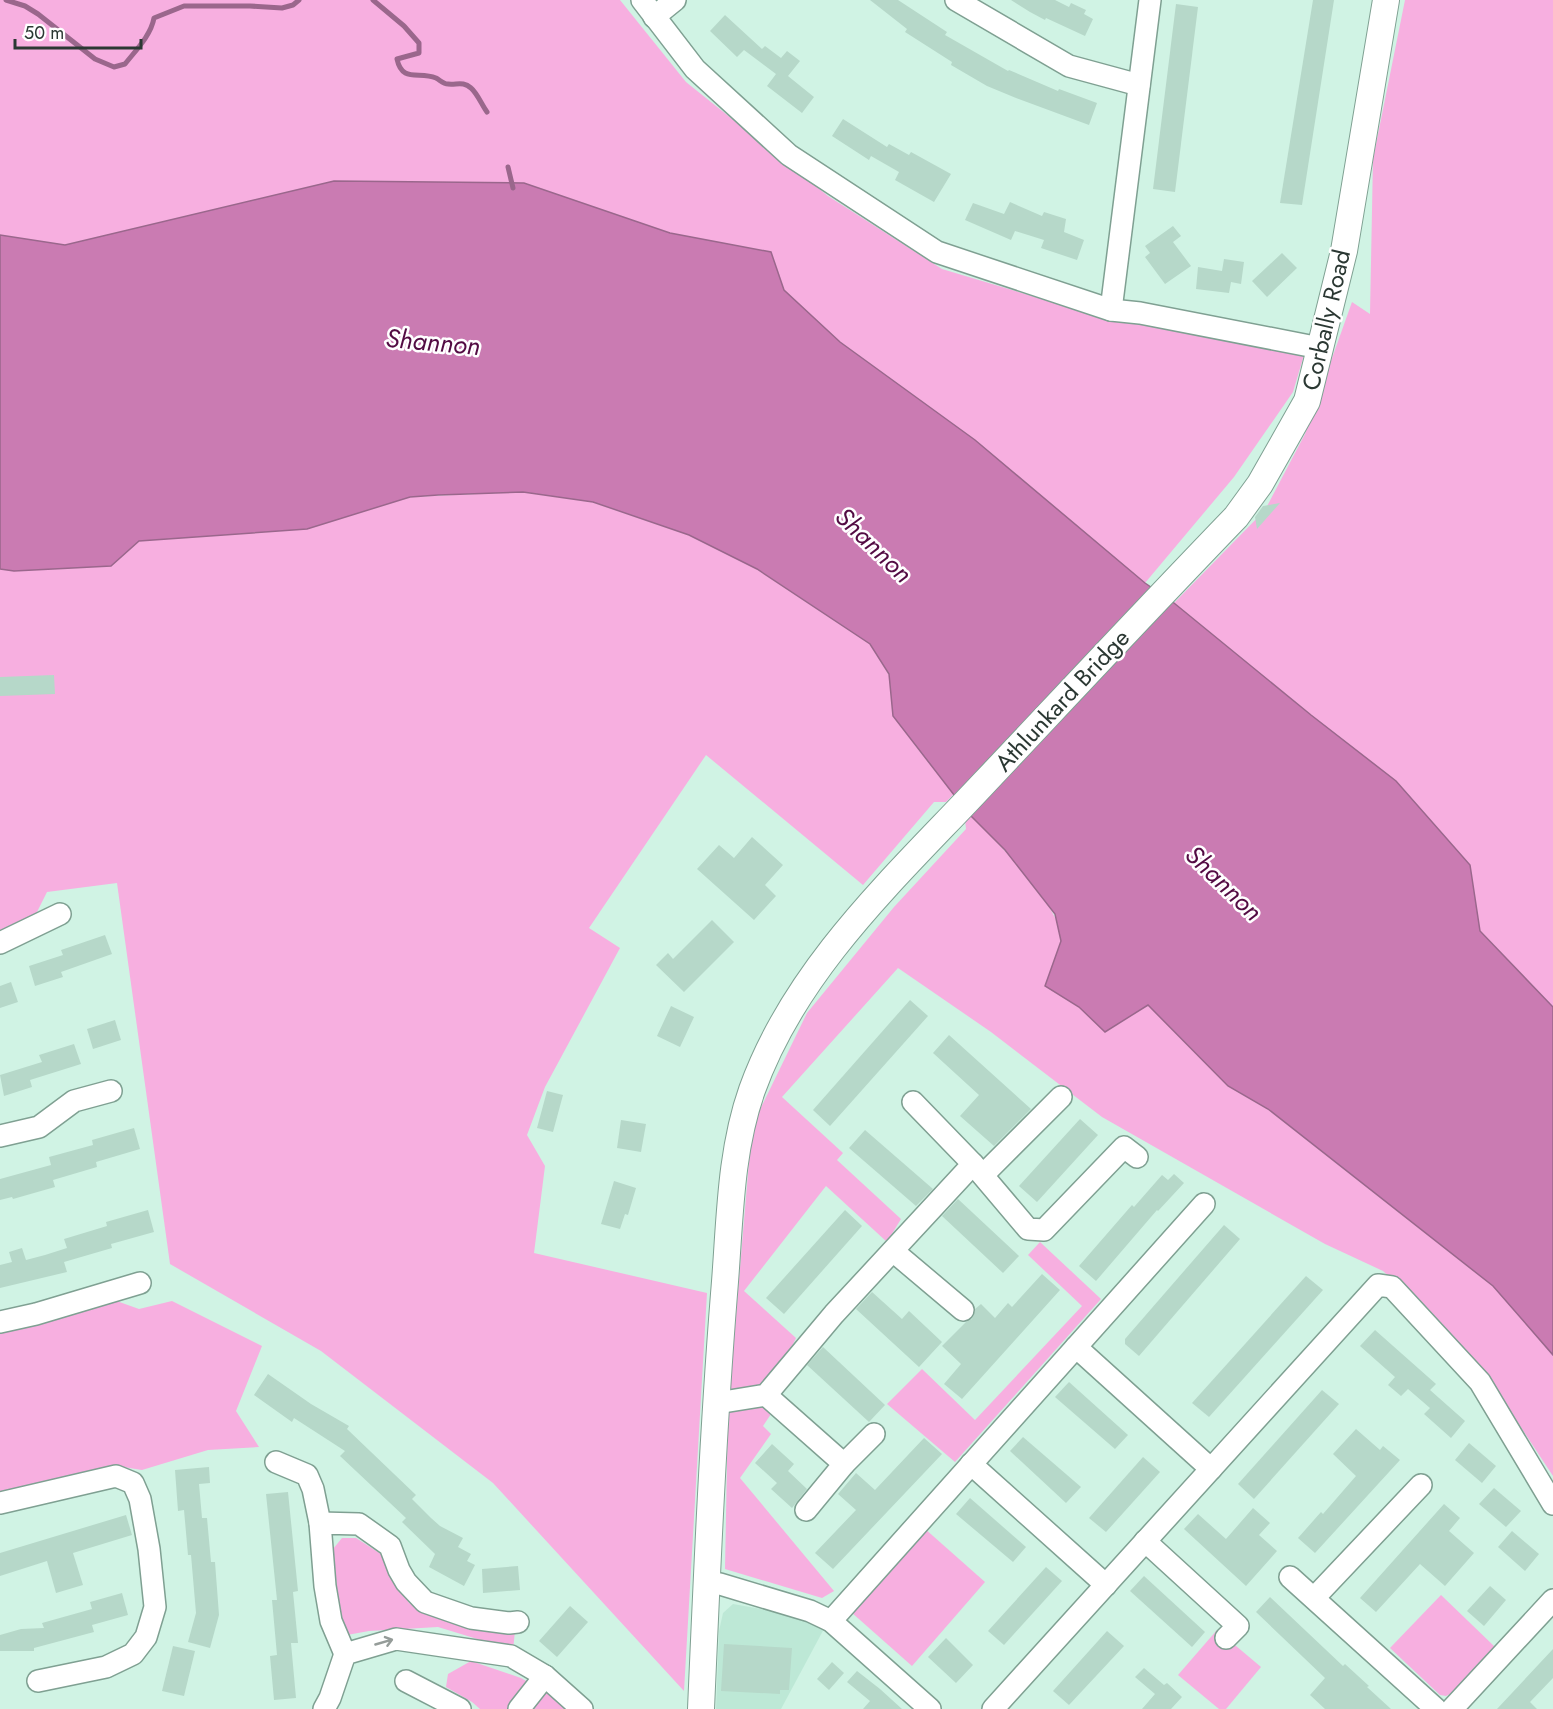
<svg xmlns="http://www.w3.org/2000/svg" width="1553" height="1709" font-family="Jost,sans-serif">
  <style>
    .built { fill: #bde8d6 }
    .green { fill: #f7afe0 }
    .water { fill: #ca7bb2; stroke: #9a678c; stroke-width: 1.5 }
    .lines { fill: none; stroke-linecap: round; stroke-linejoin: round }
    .stream { stroke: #9a678c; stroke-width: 5 }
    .building { fill: #b6d8c9 }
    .minor-casing { stroke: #7fa092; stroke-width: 24 }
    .major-casing { stroke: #7fa092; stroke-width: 28 }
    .minor { stroke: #fff; stroke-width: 21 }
    .major { stroke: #fff; stroke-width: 26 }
    .oneway { stroke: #959c99 }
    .labels { text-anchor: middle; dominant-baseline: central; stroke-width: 5; stroke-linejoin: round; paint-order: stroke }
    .street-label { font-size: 24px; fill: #2b3833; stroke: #fff }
    .water-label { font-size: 26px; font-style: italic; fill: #530b43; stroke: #fff }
  </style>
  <rect width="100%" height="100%" fill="#d0f3e4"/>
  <!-- built -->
  <polygon class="built" points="733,1604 779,1612 825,1627 781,1709 716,1709 719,1631 723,1613"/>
  <!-- green -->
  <g class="green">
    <polygon points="0,0 620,0 686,82 828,196 942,269 1105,318 1304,355 1293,392 1234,477 1145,583 975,440 840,342 784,290 771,252 670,233 524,183 334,181 65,245 0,235"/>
    <polygon points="1405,0 1553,0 1553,1007 1480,931 1470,865 1396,781 1311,715 1174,603 1265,510 1305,434 1352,302 1370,314 1373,159"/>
    <polygon points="523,492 592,502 689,535 757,569 870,644 889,675 914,744 954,794 946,802 934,802 863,885 706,755 589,928 620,948 545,1087 527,1135 545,1166 534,1253 707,1293 684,1691 493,1483 321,1351 170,1264 117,883 47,892 33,920 0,935 0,569 15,571 110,566 139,541 307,529 410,497"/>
    <path d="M968,813C992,837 1065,908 1061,942C1059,956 1050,973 1045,986L1079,1007L1105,1032L1148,1005L1228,1086L1268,1109L1493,1286L1553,1355V1476L1491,1382L1443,1326L1383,1271L1325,1244L1102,1117L991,1032L898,968L782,1097L843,1153L837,1160L901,1219L887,1242L826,1186L744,1291L796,1338L767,1398L775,1408L763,1426L771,1434L740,1478L834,1591L822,1598L725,1569L728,1410L752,1126L807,1013L894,907L966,829L965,820Z"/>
    <polygon points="1040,1242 1101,1299 955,1462 887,1404 922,1369 975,1420 1082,1306 1028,1255"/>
    <polygon points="111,1299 139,1309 172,1301 262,1346 236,1411 259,1447 208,1450 142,1470 123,1467 0,1495 0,1331 36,1325"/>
    <polygon points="924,1528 985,1582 912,1666 851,1612"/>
    <polygon points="342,1538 356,1538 381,1554 409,1603 442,1619 515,1631 513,1650 438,1627 369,1631 347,1635 341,1626 333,1549"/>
    <polygon points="1441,1595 1495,1647 1450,1694 1446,1696 1440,1695 1390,1648"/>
    <polygon points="1217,1630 1261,1667 1226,1709 1219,1709 1178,1675"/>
    <polygon points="471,1661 521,1678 552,1696 567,1709 480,1709 472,1702 446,1687 448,1674"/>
  </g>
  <!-- water -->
  <polygon class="water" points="334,181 524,183 670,233 771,252 784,290 840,342 975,440 1145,583 1174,603 1311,715 1396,781 1470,865 1480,931 1553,1007 1553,1355 1493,1286 1268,1109 1228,1086 1148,1005 1105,1032 1079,1007 1045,986 1061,941 1055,914 1005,850 968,813 893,716 889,674 870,644 757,569 689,535 593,502 523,492 438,495 410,497 307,529 139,541 111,566 14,571 0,569 0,235 65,245"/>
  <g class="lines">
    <!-- stream -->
    <g class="stream">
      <path d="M6,0L25,6L38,14L95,59L114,67L125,64C136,50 151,35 154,18L184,6H250L282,8L293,5L299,0"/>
      <path d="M373,0L404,26L419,43V53L397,59C402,83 419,71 436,78C440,80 443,84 448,84C457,85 463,81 471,88C477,93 482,105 487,112"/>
      <polyline points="508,167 513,188"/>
    </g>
  </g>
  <!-- building -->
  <g class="building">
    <polygon points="870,0 898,0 947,32 945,35 1008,71 1009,70 1058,91 1059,89 1097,103 1089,125 1016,98 987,86 951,65 952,62 905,32 907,29"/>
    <polygon points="1011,0 1055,0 1069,7 1071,3 1086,10 1084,14 1093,19 1085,36 1046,18 1045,20 1030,12"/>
    <polygon points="1313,0 1334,0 1302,205 1280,203"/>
    <polygon points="1176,4 1198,7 1175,192 1153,189"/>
    <polygon points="725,15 762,49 765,46 781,58 787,51 800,61 788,76 814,97 802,113 767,86 776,74 744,50 737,57 710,31"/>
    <polygon points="843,119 887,147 889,144 909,155 911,152 951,174 934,202 895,180 899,172 871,156 869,160 832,136"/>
    <polygon points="1010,202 1042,216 1044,212 1066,219 1064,232 1084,240 1077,260 1041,248 1044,240 1015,231 1011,240 965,220 973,203 1004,214"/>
    <polygon points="1173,226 1181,236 1173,242 1191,266 1165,284 1145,257 1150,253 1145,246"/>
    <polygon points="1282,253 1297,268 1267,297 1252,281"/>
    <polygon points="1224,259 1244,262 1241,284 1231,282 1229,293 1196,289 1198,267 1222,271"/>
    <polygon points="1280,503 1257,529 1255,517 1263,506"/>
    <polygon points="54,675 55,694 0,696 0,677"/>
    <polygon points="752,837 783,865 765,885 776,896 754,920 697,869 719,845 734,858"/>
    <polygon points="712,920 734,942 684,992 656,965 668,953 673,959"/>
    <polygon points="105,935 112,954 61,972 63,977 35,986 29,966 63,955 61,950"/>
    <polygon points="11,982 18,1002 0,1008 0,986"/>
    <polygon points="910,1000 928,1016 830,1126 813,1110"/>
    <polygon points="671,1006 694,1017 680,1047 657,1036"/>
    <polygon points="115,1020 121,1040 93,1049 87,1029"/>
    <polygon points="949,1035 1031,1109 994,1146 960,1116 979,1095 933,1053"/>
    <polygon points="74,1044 81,1064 30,1080 32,1087 4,1096 0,1075 42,1062 39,1055"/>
    <polygon points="547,1091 563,1095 553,1132 537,1128"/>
    <polygon points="1080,1119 1098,1135 1037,1202 1019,1186"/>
    <polygon points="621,1120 646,1124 641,1152 617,1148"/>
    <polygon points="134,1128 140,1149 96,1162 97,1167 53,1180 55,1187 13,1199 12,1197 0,1200 0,1179 51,1165 49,1157 93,1145 92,1140"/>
    <polygon points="865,1130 933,1189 916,1206 849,1148"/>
    <polygon points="1174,1174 1184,1183 1158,1211 1157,1210 1096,1281 1079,1266 1132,1205 1134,1207 1162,1175 1168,1180"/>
    <polygon points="614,1181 636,1188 628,1215 625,1214 620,1229 601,1224"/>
    <polygon points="958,1199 1019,1256 1003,1273 942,1216"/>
    <polygon points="148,1210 154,1232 111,1244 112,1248 64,1262 67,1272 0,1288 0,1265 12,1262 9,1252 22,1248 26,1260 45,1255 67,1248 64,1239 107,1226 106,1222"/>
    <polygon points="845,1210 862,1226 784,1314 766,1298"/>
    <polygon points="1224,1225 1240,1239 1139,1356 1125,1344 1125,1339"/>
    <polygon points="1042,1274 1060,1290 962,1399 944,1384 961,1364 942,1346 966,1322 972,1319 975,1309 981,1304 995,1318 1008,1303 1012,1307"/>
    <polygon points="1306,1276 1323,1290 1209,1417 1192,1403"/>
    <polygon points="872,1292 902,1319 909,1311 942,1342 919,1367 856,1309"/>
    <polygon points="1375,1330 1436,1384 1430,1390 1465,1421 1451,1438 1424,1414 1430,1408 1408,1389 1401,1396 1388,1385 1395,1377 1360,1346"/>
    <polygon points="823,1347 885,1405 869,1422 807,1365"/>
    <polygon points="268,1374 311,1404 349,1426 347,1429 416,1495 412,1499 431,1518 440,1526 463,1538 458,1547 471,1554 467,1561 475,1565 464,1586 429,1567 435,1554 402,1522 406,1518 340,1456 345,1451 294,1418 292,1422 254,1395"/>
    <polygon points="1069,1382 1128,1435 1115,1449 1055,1397"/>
    <polygon points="1322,1390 1339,1404 1254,1499 1238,1484"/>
    <polygon points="1356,1429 1380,1450 1383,1446 1400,1460 1315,1553 1298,1538 1321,1512 1323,1514 1356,1476 1333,1454"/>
    <polygon points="1023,1437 1081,1487 1066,1503 1010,1451"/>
    <polygon points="924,1438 942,1454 833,1569 815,1553 856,1510 838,1494 856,1473 875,1490"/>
    <polygon points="1469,1443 1496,1466 1482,1483 1455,1460"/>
    <polygon points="772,1444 794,1464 788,1471 807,1489 792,1508 771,1489 777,1483 755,1463"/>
    <polygon points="1143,1457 1160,1472 1106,1532 1089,1518"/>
    <polygon points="209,1467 210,1483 199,1484 202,1518 207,1518 211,1562 215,1562 219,1615 210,1648 188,1642 196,1613 191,1555 188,1555 184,1510 178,1511 175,1470"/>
    <polygon points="1494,1488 1521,1511 1506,1527 1479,1504"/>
    <polygon points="288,1492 298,1591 293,1592 298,1643 291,1643 296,1698 274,1700 270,1656 277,1655 272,1600 277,1600 266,1494"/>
    <polygon points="970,1498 1026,1547 1013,1562 956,1514"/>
    <polygon points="1444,1504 1460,1518 1449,1531 1474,1553 1445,1586 1420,1564 1376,1612 1360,1598"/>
    <polygon points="1253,1508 1270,1523 1259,1535 1277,1551 1246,1586 1184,1529 1198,1514 1226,1539"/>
    <polygon points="126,1515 132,1535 73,1553 83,1585 56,1593 47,1561 0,1576 0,1553"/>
    <polygon points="1512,1531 1539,1554 1525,1571 1498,1547"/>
    <polygon points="518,1566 520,1590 483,1593 482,1569"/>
    <polygon points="1046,1567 1062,1581 1004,1645 988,1631"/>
    <polygon points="1144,1576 1205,1632 1192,1647 1130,1591"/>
    <polygon points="1490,1586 1506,1600 1484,1626 1467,1611"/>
    <polygon points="122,1593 128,1615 92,1625 94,1632 34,1648 34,1651 0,1651 0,1635 21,1629 44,1628 42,1623 92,1609 90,1602"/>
    <polygon points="1270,1597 1343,1666 1345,1664 1369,1686 1367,1687 1391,1709 1325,1709 1310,1695 1325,1678 1256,1612"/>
    <polygon points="570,1606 588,1622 557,1657 539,1641"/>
    <polygon points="1107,1631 1124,1646 1069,1705 1053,1691"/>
    <polygon points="946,1638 973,1665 956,1683 928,1657"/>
    <polygon points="724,1644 792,1648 789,1690 780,1690 780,1694 721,1691"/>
    <polygon points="173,1646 195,1651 184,1696 162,1691"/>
    <polygon points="1553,1649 1553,1678 1530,1702 1537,1709 1497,1709"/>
    <polygon points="832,1662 844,1673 829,1690 817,1679"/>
    <polygon points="1144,1668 1164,1685 1167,1683 1182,1697 1171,1709 1142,1709 1155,1694 1135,1677"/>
    <polygon points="857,1671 880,1689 902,1709 863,1709 870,1701 847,1682"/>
  </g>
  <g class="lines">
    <defs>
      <g id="minor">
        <polyline points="642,0 695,69 789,155 937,252 1111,310 1140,313 1320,348"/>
        <polyline points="956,0 1069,66 1139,85"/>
        <polyline points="654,17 675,0"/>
        <polyline points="1111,310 1150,0"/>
        <polyline points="0,943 60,914"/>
        <polyline points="0,1136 39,1127 74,1101 111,1091"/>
        <polyline points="973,1164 1028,1229 1044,1230 1124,1147 1137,1157"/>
        <polyline points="983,1175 1061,1097"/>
        <polyline points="893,1251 963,1310"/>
        <polyline points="0,1322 36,1314 140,1283"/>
        <polyline points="1076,1347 1211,1469"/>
        <polyline points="766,1395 844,1464 806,1510"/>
        <polyline points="717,1403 766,1395 834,1314 973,1164 913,1102"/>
        <polyline points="276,1462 307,1475 313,1489 320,1523"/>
        <polyline points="844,1464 874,1434"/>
        <polyline points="971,1464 1106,1585"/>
        <polyline points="0,1503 116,1476 133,1483 140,1499 149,1549 155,1607 146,1637 133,1654 106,1667 38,1681"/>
        <polyline points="1145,1541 1238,1626 1226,1638"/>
        <polyline points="1290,1577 1436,1709"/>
        <polyline points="707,1583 720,1584 810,1611 831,1621 930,1709"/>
        <polyline points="1314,1598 1421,1485"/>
        <polyline points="831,1621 1204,1204"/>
        <polyline points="345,1654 331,1621 325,1586 320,1523 359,1524 390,1546 399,1570 406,1582 425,1602 471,1618 509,1623 518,1622"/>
        <polyline points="406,1681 460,1709"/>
        <polyline points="324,1709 330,1698 345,1654 396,1639 511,1656 545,1676 582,1709"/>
        <polyline points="519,1709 545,1676"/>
        <polyline points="993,1709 1378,1285 1392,1287 1480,1382 1553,1504"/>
        <polyline points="1452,1709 1553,1600"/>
      </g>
      <path id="major" d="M701,1709C707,1571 713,1432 724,1294C730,1226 729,1155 752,1090C796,967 897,876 984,783C1068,694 1151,605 1236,517L1260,484L1307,401L1344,251L1386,0"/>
    </defs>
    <!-- minor casing -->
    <use href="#minor" class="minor-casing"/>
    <!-- major casing -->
    <use href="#major" class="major-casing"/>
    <!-- minor -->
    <use href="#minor" class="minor"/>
    <!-- major -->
    <use href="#major" class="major"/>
  </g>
  <!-- one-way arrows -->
  <defs><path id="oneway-shaft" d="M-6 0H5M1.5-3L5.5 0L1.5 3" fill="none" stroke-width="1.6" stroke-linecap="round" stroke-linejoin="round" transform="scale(1.5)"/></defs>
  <use class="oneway" href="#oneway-shaft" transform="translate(384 1642) rotate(-16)"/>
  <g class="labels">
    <!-- street labels -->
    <g class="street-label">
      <text transform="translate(1326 320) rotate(-77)">Corbally Road</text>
      <text transform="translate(1062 700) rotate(-47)">Athlunkard Bridge</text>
    </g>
    <!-- water labels -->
    <g class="water-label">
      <text transform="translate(433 342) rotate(5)">Shannon</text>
      <text transform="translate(874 545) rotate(44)">Shannon</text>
      <text transform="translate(1224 883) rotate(44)">Shannon</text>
    </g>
  </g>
  <!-- scale -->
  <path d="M15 39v9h126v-9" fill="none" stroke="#2b3833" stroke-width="3"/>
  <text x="24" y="39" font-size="18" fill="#2b3833" stroke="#ffffff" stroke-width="4.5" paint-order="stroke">50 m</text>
</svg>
